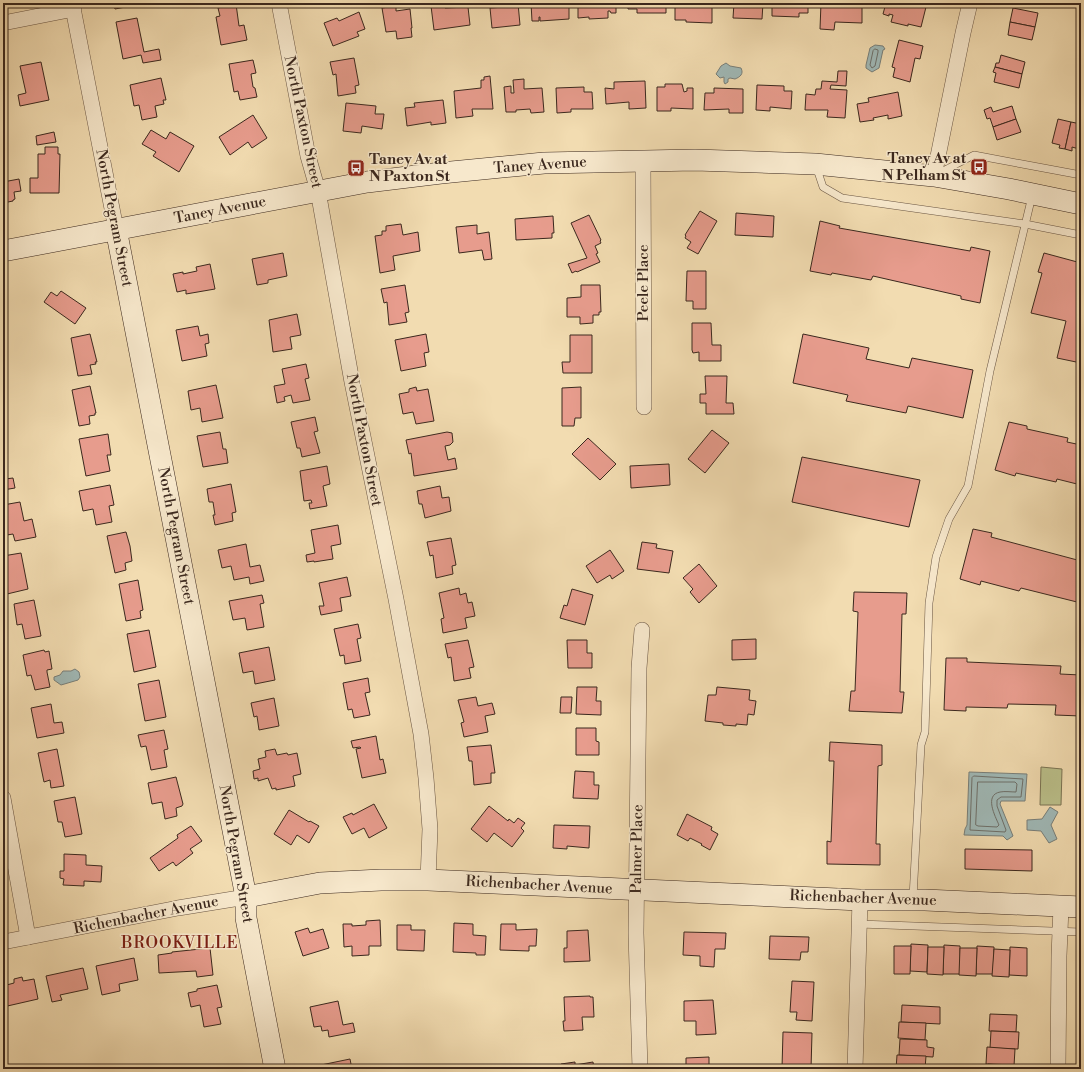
<svg xmlns="http://www.w3.org/2000/svg" width="1084" height="1072" font-family="'Libre Bodoni',serif">
  <style>
    .green { fill: #bbc08b; stroke: #7b7454 }
    .water { fill: #a0b9b7; stroke: #787f7a }
    .lines { fill: none; stroke-linecap: round; stroke-linejoin: round }
    .shore { stroke: #6e706a; stroke-width: 1 }
    .building { fill: #e79c8d; stroke: #3b281e }
    .lane-casing { stroke: #695543; stroke-width: 8 }
    .street-casing { stroke: #695543; stroke-width: 16 }
    .secondary-casing { stroke: #3b281e; stroke-width: 22 }
    .lane { stroke: #f7e8cc; stroke-width: 7 }
    .street { stroke: #f7e8cc; stroke-width: 15 }
    .secondary { stroke: #f7e8cc; stroke-width: 21 }
    .labels { text-anchor: middle; dominant-baseline: central; stroke-width: 3; stroke-linejoin: round; paint-order: stroke }
    .street-label { font-size: 15px; fill: #3b281e; stroke: #f7e8cc }
    .poi-label { font-size: 15px; font-weight: bold; fill: #3b281e; stroke: #f7e8cc; text-anchor: end }
    .neighbourhood-label { font-size: 16px; letter-spacing: 1px; fill: #7a1f14; stroke: #f7e8cc }
  </style>
  <rect width="100%" height="100%" fill="#f2dcb1"/>
  <filter id="stains"><feTurbulence type="fractalNoise" baseFrequency=".005" numOctaves="4"/><feColorMatrix values="0 0 0 0 .2 0 0 0 0 .09 0 0 0 0 .02 0 0 0 .5 -.17"/></filter>
  <radialGradient id="worn" r=".72"><stop offset=".6" stop-color="#630" stop-opacity="0"/><stop offset="1" stop-color="#630" stop-opacity=".3"/></radialGradient>
  <!-- green -->
  <polygon class="green" points="1041,767 1062,769 1061,805 1040,805"/>
  <!-- water -->
  <g class="water">
    <polygon points="875,45 883,46 885,49 883,50 879,68 872,72 866,68 866,65 870,48"/>
    <path d="M726,63L730,66L741,68C744,74 740,77 735,79L730,78L728,79V82L725,84L724,82V77L720,78L716,74L721,66Z"/>
    <polygon points="75,669 79,672 80,677 78,680 61,685 54,680 54,677 60,675 63,671 71,671"/>
    <polygon points="969,772 1027,774 1025,801 1001,801 1000,804 1013,836 1007,840 1003,836 964,835 965,829 967,825"/>
    <polygon points="1050,807 1058,812 1051,825 1057,839 1049,843 1041,831 1027,830 1027,820 1042,819"/>
  </g>
  <g class="lines">
    <!-- shore -->
    <g class="shore">
      <polygon points="875,49 878,50 878,52 875,66 872,68 870,65 873,51"/>
      <polygon points="974,776 1023,779 1021,797 1001,797 997,800 997,806 1006,830 1005,832 970,830 972,778"/>
      <path d="M978,782H1015L1017,784L1016,792C1011,792 1005,791 1000,792C984,795 995,816 999,825L997,827L978,826L976,825Z"/>
    </g>
  </g>
  <!-- building -->
  <g class="building">
    <polygon points="113,3 135,3 136,5 115,9"/>
    <polygon points="505,3 518,3 520,25 492,28 490,8 505,7"/>
    <polygon points="531,3 569,3 569,19 540,21 540,17 539,17 539,21 532,21"/>
    <polygon points="578,3 616,3 616,13 611,13 610,11 608,11 608,18 589,19 589,17 578,18"/>
    <polygon points="628,3 666,3 666,13 637,13 637,9 628,9"/>
    <polygon points="675,3 712,3 712,23 686,22 686,20 675,20"/>
    <polygon points="734,3 763,3 762,19 733,18"/>
    <polygon points="772,3 808,3 808,13 799,13 799,17 772,16"/>
    <polygon points="821,3 862,3 862,23 835,22 834,30 820,29"/>
    <polygon points="886,3 902,3 908,5 909,3 927,3 921,27 908,24 908,26 891,22 893,15 889,14 889,16 883,14"/>
    <polygon points="236,4 239,26 244,25 247,40 221,45 216,17 220,16 218,8"/>
    <polygon points="444,4 445,8 468,7 470,25 434,30 431,6"/>
    <polygon points="396,6 396,11 410,9 412,28 411,28 412,37 397,39 396,31 386,32 382,8"/>
    <polygon points="1013,8 1038,13 1035,27 1010,22"/>
    <polygon points="359,12 365,29 357,32 359,36 333,46 324,23 337,18 339,21"/>
    <polygon points="137,18 144,52 159,49 161,60 143,63 141,55 123,59 116,22"/>
    <polygon points="1010,22 1035,27 1032,40 1008,35"/>
    <polygon points="899,40 923,46 920,59 915,58 910,82 893,77 895,68 892,67"/>
    <polygon points="1001,55 1025,62 1022,74 995,67 996,63 999,63"/>
    <polygon points="354,58 359,85 355,86 356,93 338,96 336,74 333,75 330,62"/>
    <polygon points="253,60 256,73 251,74 253,87 255,88 257,97 240,100 238,91 234,92 229,64"/>
    <polygon points="41,62 49,100 20,106 18,95 26,93 20,66"/>
    <polygon points="995,67 1022,74 1019,88 994,82 996,73 993,72"/>
    <polygon points="838,71 847,71 846,86 831,85 830,89 847,90 845,118 827,117 828,110 805,110 806,94 815,95 816,89 821,89 822,81 837,82"/>
    <polygon points="490,76 493,109 472,109 473,116 456,118 454,91 481,88 481,80 484,80 484,77"/>
    <polygon points="161,78 166,100 163,100 164,104 155,106 157,117 142,120 139,105 134,106 130,85"/>
    <polygon points="524,79 524,89 542,88 544,112 531,113 530,109 516,110 516,112 506,112 504,87 511,86 511,93 514,93 513,80"/>
    <polygon points="645,81 646,108 629,109 629,102 606,104 605,88 614,89 614,82"/>
    <polygon points="665,84 682,84 684,92 687,91 687,88 693,88 693,109 671,108 671,111 657,111 657,87 665,87"/>
    <polygon points="757,85 784,86 784,91 792,91 791,109 770,107 770,111 756,110"/>
    <polygon points="584,87 584,92 592,92 593,109 571,109 571,112 557,113 556,88"/>
    <polygon points="714,88 743,89 743,113 729,113 729,109 704,110 705,93 714,93"/>
    <polygon points="898,92 902,116 888,119 888,115 873,118 874,120 860,122 857,104 869,102 868,98"/>
    <polygon points="443,100 446,123 431,125 431,122 407,126 405,108 415,107 414,103"/>
    <polygon points="346,103 376,106 375,114 384,114 382,129 362,126 361,133 343,131"/>
    <polygon points="1012,106 1016,119 993,127 990,118 987,119 984,110 991,107 993,112"/>
    <polygon points="253,115 267,138 252,148 248,142 230,155 219,137"/>
    <polygon points="1016,119 1021,132 997,140 993,127"/>
    <polygon points="1058,119 1071,122 1065,149 1059,148 1060,145 1052,143"/>
    <polygon points="1071,122 1081,124 1081,141 1079,149 1072,147 1072,151 1065,149"/>
    <polygon points="151,130 166,139 170,132 194,146 179,172 153,156 156,152 142,144"/>
    <polygon points="54,132 56,142 37,145 36,136"/>
    <polygon points="45,147 58,147 58,154 60,154 59,193 30,193 30,178 38,178 38,154 45,154"/>
    <polygon points="19,179 21,191 14,192 15,199 13,200 13,201 3,203 3,182"/>
    <polygon points="700,211 717,221 698,254 687,248 691,242 685,238 686,236 685,235"/>
    <polygon points="736,213 774,216 773,237 735,235"/>
    <polygon points="589,215 601,240 600,241 601,243 595,246 598,253 596,254 600,262 577,272 576,271 572,273 568,264 587,258 571,223"/>
    <polygon points="553,216 554,233 552,233 552,238 516,240 515,219"/>
    <polygon points="820,221 840,226 839,228 970,251 971,247 990,251 980,303 961,299 961,296 873,276 871,280 832,273 831,275 810,271"/>
    <polygon points="401,224 403,235 418,232 420,251 393,256 395,270 380,273 375,236 382,235 382,231 386,231 386,226"/>
    <polygon points="477,225 477,234 489,232 492,259 484,260 482,250 459,253 456,227"/>
    <polygon points="283,253 287,276 268,280 268,283 257,285 252,259"/>
    <polygon points="1044,253 1081,263 1081,303 1077,318 1081,319 1081,363 1057,358 1066,321 1031,313 1042,273 1038,272"/>
    <polygon points="210,264 215,289 186,294 186,290 177,292 173,274 183,272 183,274 197,271 196,267"/>
    <polygon points="687,271 706,271 706,309 693,309 693,301 686,301"/>
    <polygon points="405,285 409,312 405,313 407,322 389,325 387,302 384,303 381,289"/>
    <polygon points="581,285 600,285 601,312 599,312 599,315 593,315 593,323 580,324 580,317 567,317 567,298 581,297"/>
    <polygon points="61,291 86,308 75,324 44,302 51,292 57,296"/>
    <polygon points="297,314 301,335 290,337 292,349 273,352 269,320"/>
    <polygon points="692,323 711,323 712,345 721,345 721,361 699,361 699,352 693,353 692,350"/>
    <polygon points="198,326 200,336 208,334 209,343 205,344 207,356 182,361 176,330"/>
    <polygon points="90,334 97,362 95,362 96,364 90,365 92,374 78,376 71,338"/>
    <polygon points="426,334 429,352 424,353 426,366 401,371 395,340"/>
    <polygon points="803,334 869,348 866,359 909,368 912,358 973,370 963,418 908,406 906,413 846,401 848,395 793,383"/>
    <polygon points="570,335 592,335 592,373 563,373 562,362 570,362"/>
    <polygon points="306,364 309,378 305,379 310,400 293,403 291,395 284,397 285,401 277,403 274,386 285,384 282,369"/>
    <polygon points="705,376 727,376 726,403 733,403 734,414 706,414 706,403 700,403 700,394 706,394"/>
    <polygon points="216,385 223,418 202,422 200,408 191,410 188,391"/>
    <polygon points="90,386 96,413 95,413 95,415 89,416 90,424 79,426 72,390"/>
    <polygon points="416,387 417,391 428,389 434,421 416,424 413,412 403,414 399,394 409,392 409,389"/>
    <polygon points="581,387 581,418 575,418 574,426 562,426 562,388"/>
    <polygon points="315,417 318,431 314,432 320,453 302,457 300,448 297,448 291,422"/>
    <polygon points="1009,422 1027,426 1027,429 1068,438 1067,442 1081,445 1081,485 1057,479 1056,482 1016,473 1015,476 995,470"/>
    <polygon points="712,430 729,443 705,473 688,459"/>
    <polygon points="220,432 223,449 226,449 228,463 203,467 197,436"/>
    <polygon points="447,432 452,433 453,442 450,445 445,446 448,460 455,458 457,469 414,476 411,453 409,454 406,440"/>
    <polygon points="108,434 111,455 107,455 110,471 86,476 79,439"/>
    <polygon points="588,438 616,464 600,480 572,454"/>
    <polygon points="802,457 920,480 909,527 792,502"/>
    <polygon points="669,464 670,485 631,488 630,466"/>
    <polygon points="327,466 330,484 323,486 327,506 310,509 309,503 312,503 311,500 304,501 300,471"/>
    <polygon points="3,470 5,479 13,478 15,488 3,490"/>
    <polygon points="231,484 236,512 232,513 233,521 215,525 213,515 215,515 213,502 209,502 207,489"/>
    <polygon points="110,485 114,505 109,506 112,522 96,525 93,509 83,511 79,491"/>
    <polygon points="440,486 442,498 449,497 451,511 425,518 422,504 419,504 417,491"/>
    <polygon points="20,502 24,521 32,519 36,537 15,541 13,534 7,535 6,533 3,521 3,505"/>
    <polygon points="338,525 341,544 331,546 333,559 314,562 314,561 307,562 306,555 315,553 311,530"/>
    <polygon points="973,529 992,533 991,537 1081,561 1081,603 1021,588 1019,591 981,581 980,585 960,579"/>
    <polygon points="126,532 130,546 132,561 125,563 126,570 115,573 107,536"/>
    <polygon points="451,538 456,565 452,566 453,574 436,578 433,555 430,556 427,542"/>
    <polygon points="642,542 657,544 656,548 673,551 669,573 637,569"/>
    <polygon points="246,544 250,567 260,565 264,581 250,584 249,577 234,580 231,566 222,568 218,550"/>
    <polygon points="610,550 624,571 612,579 610,575 597,583 586,566"/>
    <polygon points="21,553 28,589 7,594 3,572 3,556"/>
    <polygon points="699,564 717,586 699,603 690,592 693,589 683,578"/>
    <polygon points="347,577 351,596 340,598 342,611 321,615 319,606 324,606 319,583"/>
    <polygon points="138,580 143,610 140,611 141,618 126,621 119,584"/>
    <polygon points="459,588 460,595 466,593 468,603 472,602 475,616 465,618 467,628 443,633 441,619 444,618 439,593"/>
    <polygon points="572,589 593,595 585,625 560,618 564,605 567,606"/>
    <polygon points="854,592 907,593 906,614 902,614 900,692 904,692 902,713 849,711 851,691 855,691 858,612 853,611"/>
    <polygon points="262,595 264,603 260,604 264,627 247,630 245,618 233,620 229,601"/>
    <polygon points="34,600 41,636 25,639 22,624 17,625 14,604"/>
    <polygon points="358,624 361,638 357,639 361,661 345,664 344,655 340,656 334,629"/>
    <polygon points="149,630 156,667 134,672 127,634"/>
    <polygon points="756,639 756,659 732,660 732,640"/>
    <polygon points="468,640 474,667 469,668 471,678 454,681 451,657 448,658 445,644"/>
    <polygon points="567,640 587,640 587,653 592,653 592,668 568,668"/>
    <polygon points="269,647 275,680 255,684 253,671 243,673 239,653"/>
    <polygon points="44,650 45,652 49,651 52,669 47,670 47,672 50,687 35,690 31,675 27,676 23,655"/>
    <polygon points="946,658 967,658 967,662 1061,666 1060,674 1081,675 1081,716 1055,715 1056,705 1008,704 1007,708 966,707 966,711 944,710"/>
    <polygon points="368,678 370,692 365,693 370,715 354,718 352,709 348,710 343,683"/>
    <polygon points="159,680 166,717 145,721 138,684"/>
    <polygon points="577,687 597,687 596,701 601,701 601,715 576,714"/>
    <polygon points="717,687 750,690 749,700 756,701 754,715 748,714 747,725 736,724 736,726 723,725 723,723 705,721 708,695 716,695"/>
    <polygon points="476,697 478,706 492,703 495,714 485,716 488,732 464,737 461,723 464,722 458,700"/>
    <polygon points="561,697 572,697 571,713 560,713"/>
    <polygon points="274,698 279,726 259,730 257,716 254,717 251,703"/>
    <polygon points="51,704 54,723 62,722 64,733 37,738 31,708"/>
    <polygon points="576,728 596,728 596,741 599,742 599,755 576,755"/>
    <polygon points="164,730 168,749 164,750 167,767 151,770 146,746 141,747 138,735"/>
    <polygon points="376,736 380,760 383,759 386,773 362,778 356,749 361,748 360,747 353,748 351,741"/>
    <polygon points="830,742 882,745 882,765 878,766 876,844 880,844 880,865 827,864 827,841 831,842 834,761 829,761"/>
    <polygon points="491,745 495,773 491,773 491,783 474,785 472,761 469,761 467,747"/>
    <polygon points="57,749 64,786 51,788 50,780 44,782 38,753"/>
    <polygon points="275,749 277,755 287,753 288,755 297,753 301,774 293,776 295,786 276,790 276,788 272,789 268,778 258,781 258,778 254,779 253,771 260,769 258,759 266,757 265,751"/>
    <polygon points="575,771 594,772 594,785 599,785 598,799 573,798"/>
    <polygon points="176,777 183,804 182,806 176,808 177,816 165,819 162,802 152,804 148,783"/>
    <polygon points="75,797 82,834 65,837 62,822 58,822 54,801"/>
    <polygon points="374,804 387,828 369,838 364,828 352,834 343,817 352,813 353,815"/>
    <polygon points="489,806 508,821 509,819 514,823 518,818 525,823 521,828 524,831 512,847 494,833 487,842 471,829"/>
    <polygon points="289,810 309,822 310,821 319,826 309,843 297,835 291,845 274,834"/>
    <polygon points="687,814 712,827 711,830 718,834 710,850 701,845 702,844 690,838 688,841 677,835"/>
    <polygon points="554,825 590,826 589,848 567,846 567,849 553,848"/>
    <polygon points="191,826 202,841 190,849 193,853 176,866 173,862 159,871 150,858 178,838 177,835"/>
    <polygon points="965,849 1032,850 1032,871 965,869"/>
    <polygon points="64,854 86,855 86,865 102,866 101,882 84,881 84,886 63,885 64,879 60,878 60,871 64,871"/>
    <polygon points="380,920 381,946 369,946 369,955 352,956 352,946 344,947 343,924 352,924 352,926 366,925 366,921"/>
    <polygon points="454,923 473,924 473,935 486,936 485,955 476,955 476,953 453,952"/>
    <polygon points="501,924 516,924 516,930 537,929 536,946 529,946 529,951 500,950"/>
    <polygon points="397,925 411,925 411,930 425,930 424,951 397,950"/>
    <polygon points="308,928 310,933 323,929 329,948 303,956 295,932"/>
    <polygon points="588,930 590,961 564,962 564,948 567,948 567,931"/>
    <polygon points="684,932 726,933 725,949 715,949 714,967 700,966 700,956 683,955"/>
    <polygon points="770,936 809,937 808,952 801,952 800,960 769,959"/>
    <polygon points="911,944 928,945 927,972 910,971"/>
    <polygon points="944,945 960,946 960,974 943,974"/>
    <polygon points="894,946 911,946 910,974 894,974"/>
    <polygon points="977,946 994,947 993,974 976,974"/>
    <polygon points="928,947 944,947 943,975 927,974"/>
    <polygon points="1010,947 1027,948 1027,976 1009,975"/>
    <polygon points="210,948 213,975 197,977 196,971 159,973 158,955 172,953 172,952"/>
    <polygon points="960,948 977,948 976,976 959,975"/>
    <polygon points="994,949 1010,950 1009,977 992,976"/>
    <polygon points="134,958 138,980 119,984 120,991 102,995 96,966"/>
    <polygon points="83,968 88,989 60,995 62,1000 52,1002 46,976"/>
    <polygon points="22,977 23,981 34,979 38,999 3,1007 3,986 14,983 14,979"/>
    <polygon points="792,981 814,982 812,1021 796,1020 797,1012 790,1012"/>
    <polygon points="217,985 222,1007 217,1008 221,1024 204,1027 200,1005 191,1007 188,993 197,991 197,989"/>
    <polygon points="590,996 590,997 593,997 594,1017 582,1017 583,1030 564,1031 563,1021 565,1021 564,997"/>
    <polygon points="713,1000 716,1034 696,1035 696,1021 684,1021 684,1001"/>
    <polygon points="338,1001 343,1025 353,1023 355,1032 329,1037 328,1030 322,1031 321,1026 314,1027 310,1007"/>
    <polygon points="902,1005 940,1007 940,1024 901,1022"/>
    <polygon points="990,1014 1017,1015 1016,1032 989,1031"/>
    <polygon points="899,1022 926,1023 925,1040 898,1038"/>
    <polygon points="991,1031 1019,1032 1018,1049 990,1048"/>
    <polygon points="783,1032 812,1033 811,1069 782,1068"/>
    <polygon points="900,1039 927,1040 927,1047 934,1048 933,1057 899,1055"/>
    <polygon points="987,1047 1015,1049 1014,1066 986,1064"/>
    <polygon points="897,1055 926,1056 925,1069 896,1069"/>
    <polygon points="709,1057 709,1069 686,1069 686,1058"/>
    <polygon points="350,1059 352,1069 322,1069 321,1065"/>
    <polygon points="575,1062 575,1065 593,1062 594,1069 562,1069 561,1064"/>
    <polygon points="988,1064 1016,1065 1015,1069 988,1069"/>
  </g>
  <g class="lines">
    <defs>
      <g id="lane">
        <polyline points="816,166 823,187 842,198 1025,224 1081,235"/>
        <polyline points="941,172 974,155 1081,175"/>
        <polyline points="913,898 921,745 925,732 929,603 936,557 949,519 968,486 990,371 1032,196"/>
        <polyline points="859,924 1081,932"/>
      </g>
      <g id="street">
        <polyline points="72,3 116,229"/>
        <polyline points="279,3 308,156 318,191 352,382 396,599 421,734 426,778 430,829 428,880"/>
        <polyline points="3,23 74,9"/>
        <polyline points="643,160 644,407"/>
        <polyline points="934,176 963,33 970,3"/>
        <polyline points="3,798 28,937"/>
        <polyline points="3,942 178,908 246,897"/>
        <polyline points="640,1069 636,933 639,668 642,630"/>
        <polyline points="855,1069 860,900"/>
        <polyline points="1058,1069 1059,956 1061,907"/>
      </g>
      <g id="secondary">
        <polyline points="116,229 246,897 246,918 275,1069"/>
        <polyline points="3,251 367,182 441,173 544,163 695,160 815,164 934,176 1009,189 1081,204"/>
        <polyline points="246,897 320,883 381,880 428,880 860,900 925,900 1081,907"/>
      </g>
    </defs>
    <!-- lane casing -->
    <use href="#lane" class="lane-casing"/>
    <!-- street casing -->
    <use href="#street" class="street-casing"/>
    <!-- secondary casing -->
    <use href="#secondary" class="secondary-casing"/>
    <!-- lane -->
    <use href="#lane" class="lane"/>
    <!-- street -->
    <use href="#street" class="street"/>
    <!-- secondary -->
    <use href="#secondary" class="secondary"/>
  </g>
  <!-- icons -->
  <defs>
    <symbol id="bus-square" viewBox="-11 -11 22 22"><rect x="-9" y="-9" width="18" height="18" rx="4" fill="#8f2418" stroke="#f7e8cc"/><path d="M-5-6H5V4H4V6H2V4H-2V6H-4V4H-5ZM-3.5-4V0h7V-4ZM-3.5 1.2v1.5H-2V1.2ZM2 1.2v1.5H3.5V1.2Z" fill="#fff"/></symbol>
  </defs>
  <g fill-rule="evenodd">
    <use href="#bus-square" x="969" y="157" width="20" height="20"/>
    <use href="#bus-square" x="346" y="158" width="20" height="20"/>
  </g>
  <g class="labels">
    <!-- street labels -->
    <g class="street-label">
      <text transform="translate(303 122) rotate(78)">North Paxton Street</text>
      <text transform="translate(540 165) rotate(-4)">Taney Avenue</text>
      <text transform="translate(220 210) rotate(-11)">Taney Avenue</text>
      <text transform="translate(114 218) rotate(79)">North Pegram Street</text>
      <text transform="translate(643 283) rotate(-90)">Peele Place</text>
      <text transform="translate(364 440) rotate(79)">North Paxton Street</text>
      <text transform="translate(176 536) rotate(79)">North Pegram Street</text>
      <text transform="translate(637 849) rotate(-89)">Palmer Place</text>
      <text transform="translate(236 854) rotate(80)">North Pegram Street</text>
      <text transform="translate(539 885) rotate(3)">Richenbacher Avenue</text>
      <text transform="translate(863 898) rotate(2)">Richenbacher Avenue</text>
      <text transform="translate(146 915) rotate(-11)">Richenbacher Avenue</text>
    </g>
    <!-- poi labels -->
    <g class="poi-label">
      <text x="966" y="158">Taney Av at<tspan x="966" dy="17">N Pelham St</tspan></text>
      <text x="369" y="159" text-anchor="start">Taney Av at<tspan x="369" dy="17">N Paxton St</tspan></text>
    </g>
    <!-- neighbourhood labels -->
    <g class="neighbourhood-label">
      <text x="180" y="943">BROOKVILLE</text>
    </g>
  </g>
  <!-- margin -->
  <rect width="1084" height="1072" fill="none" stroke="#f2dcb1" stroke-width="16"/>
  <rect x="4" y="4" width="1076" height="1064" fill="none" stroke="#3b281e" stroke-width="2"/>
  <rect x="8" y="8" width="1068" height="1056" fill="none" stroke="#3b281e"/>
  <rect width="100%" height="100%" filter="url(#stains)"/>
  <rect width="100%" height="100%" fill="url(#worn)"/>
</svg>
